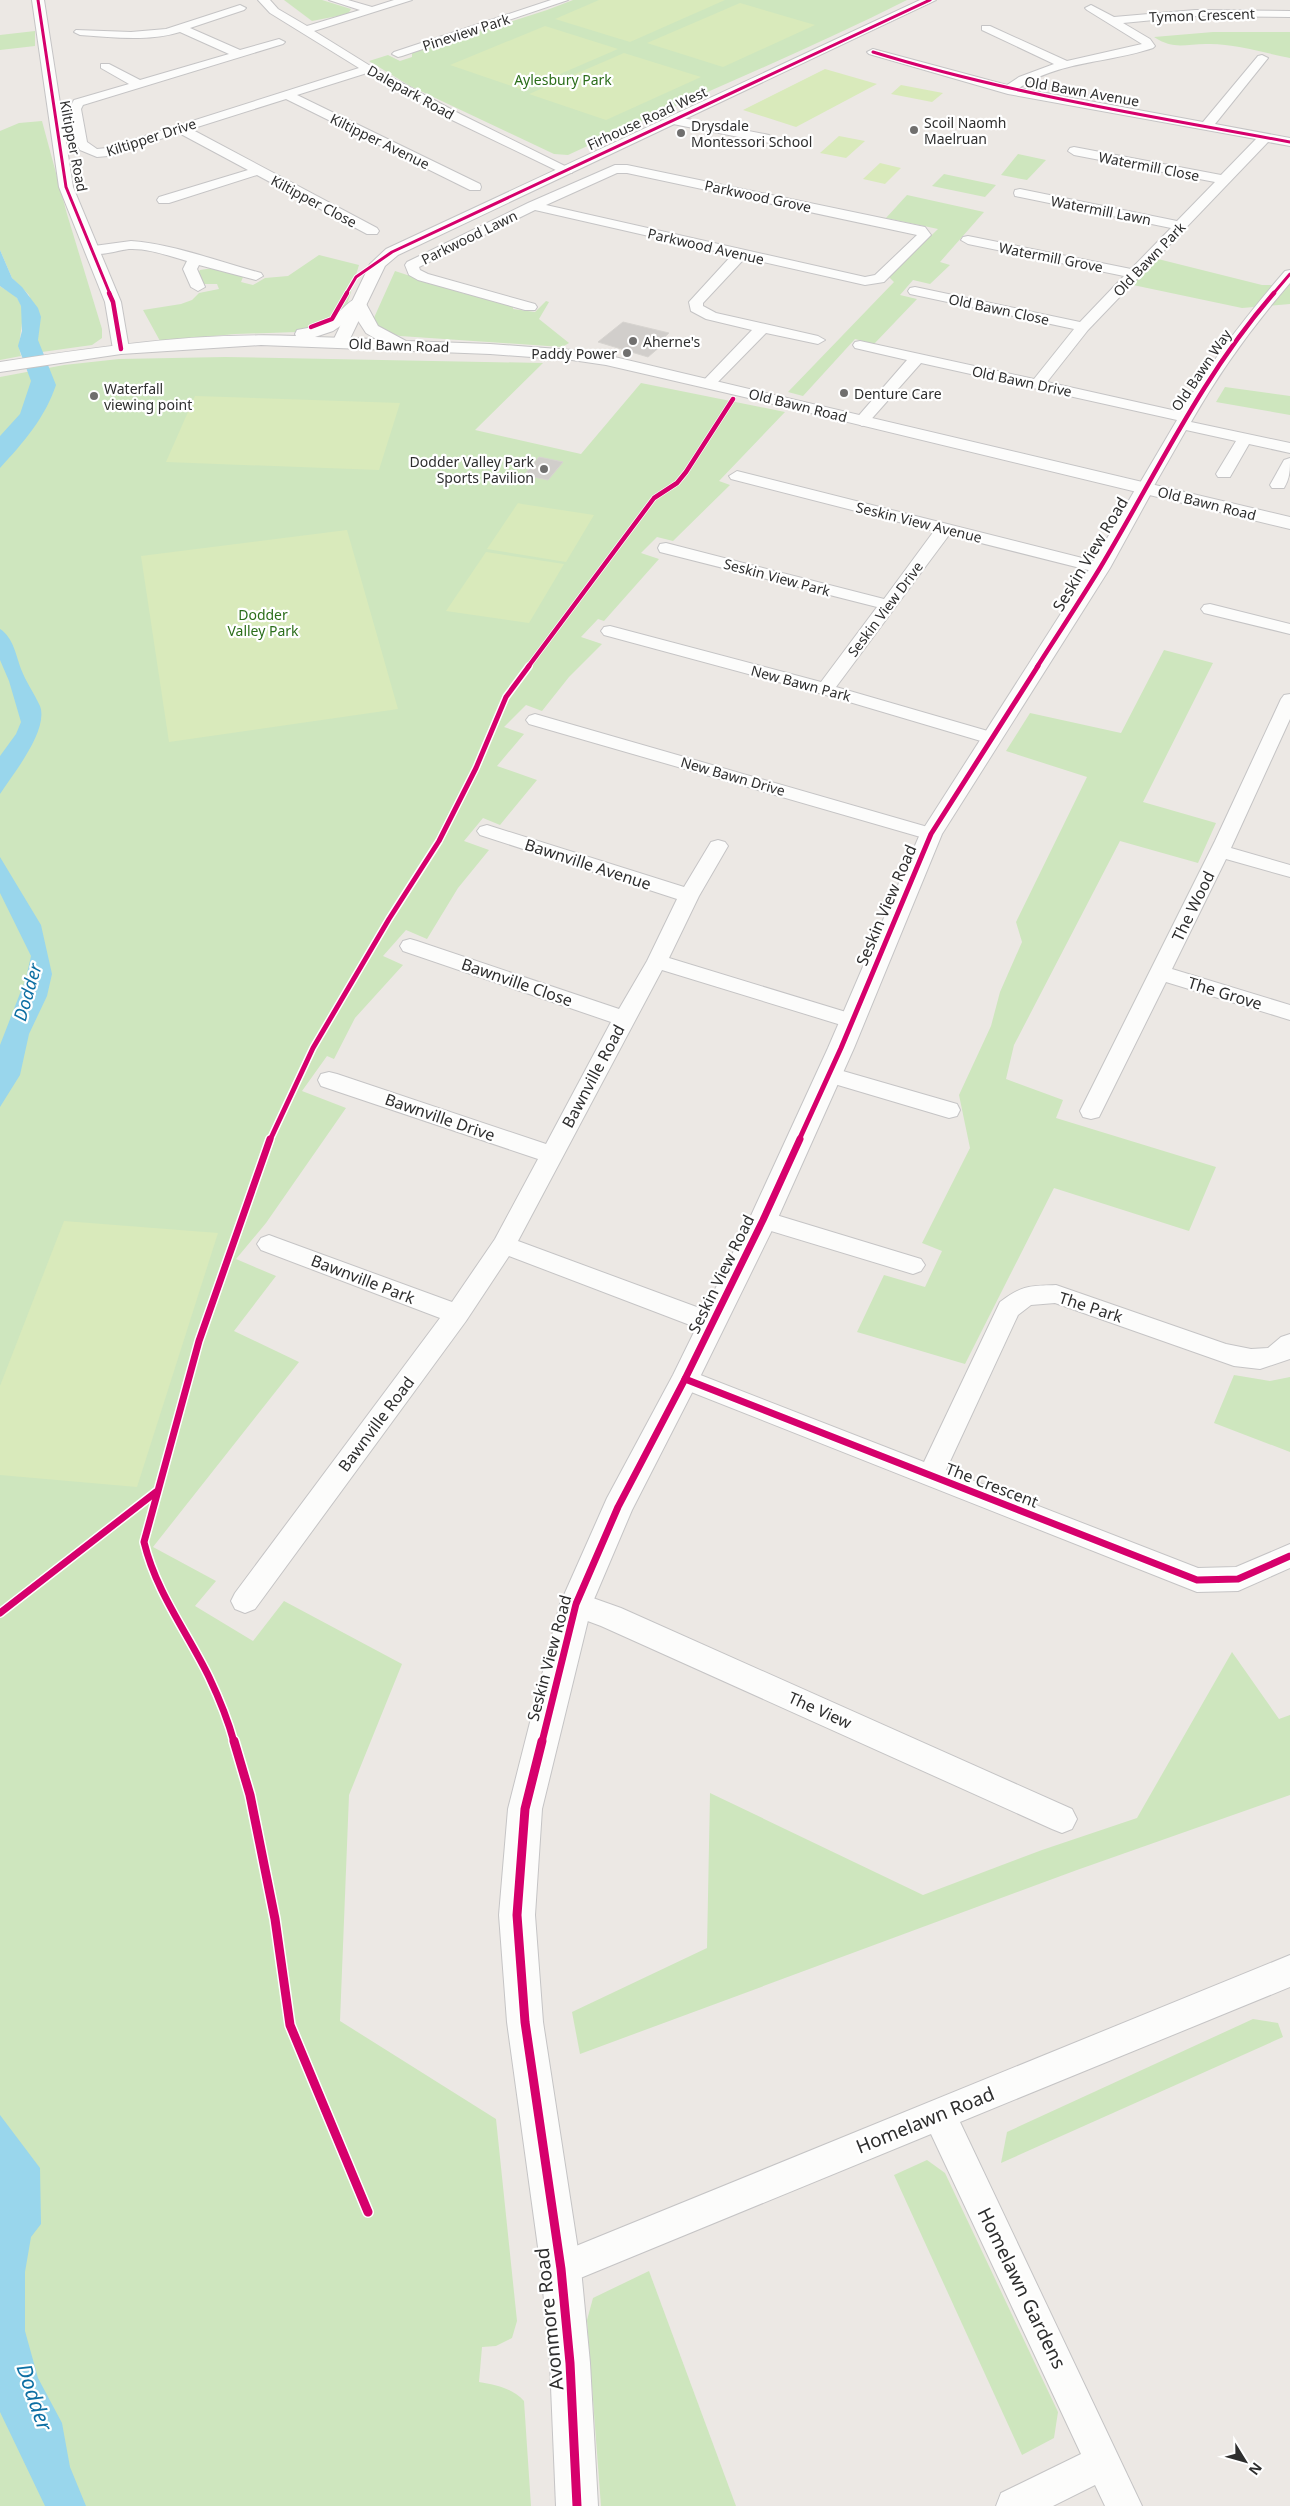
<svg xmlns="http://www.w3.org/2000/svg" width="1290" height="2506" font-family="'Noto Sans',sans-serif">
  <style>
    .green { fill: #cee6be }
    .pitch { fill: #d9eabb }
    .water { fill: #99d6ec }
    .building { fill: #d1cecb; stroke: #d7d4d0 }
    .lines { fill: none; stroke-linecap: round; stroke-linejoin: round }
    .minor-casing { stroke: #c5c4c5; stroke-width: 2 }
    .tertiary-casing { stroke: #c5c4c5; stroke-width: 2 }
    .secondary-casing { stroke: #c5c4c5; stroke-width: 2 }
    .minor { fill: #fcfcfb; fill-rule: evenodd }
    .tertiary { fill: #fcfcfb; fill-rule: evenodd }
    .secondary { fill: #fcfcfb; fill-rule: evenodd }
    .cycleway-far4-casing { stroke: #fff; stroke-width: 5 }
    .cycleway-far3-casing { stroke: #fff; stroke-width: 6 }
    .cycleway-far2-casing { stroke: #fff; stroke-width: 8 }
    .cycleway-far1-casing { stroke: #fff; stroke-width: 10 }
    .cycleway-casing { stroke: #fff; stroke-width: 12 }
    .cycleway-far4 { stroke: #d6006c; stroke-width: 3 }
    .cycleway-far3 { stroke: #d6006c; stroke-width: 4.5 }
    .cycleway-far2 { stroke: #d6006c; stroke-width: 5 }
    .cycleway-far1 { stroke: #d6006c; stroke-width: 7 }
    .cycleway { stroke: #d6006c; stroke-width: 9 }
    .poi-dot { fill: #706f6e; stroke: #fff; stroke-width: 2 }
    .labels { text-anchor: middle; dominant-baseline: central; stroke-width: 4.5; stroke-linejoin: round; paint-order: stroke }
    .far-street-label { font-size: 14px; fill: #2e2e2e; stroke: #fff }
    .far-park-label { font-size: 14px; fill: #2c6e1b; stroke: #fff }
    .far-poi-label { font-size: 14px; fill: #2e2e2e; stroke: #fff; text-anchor: start }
    .street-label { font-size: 16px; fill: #2e2e2e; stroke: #fff }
    .water-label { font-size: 18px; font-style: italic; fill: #0d6fa3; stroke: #fff }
    .near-street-label { font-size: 19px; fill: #2e2e2e; stroke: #fff }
    .near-water-label { font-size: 21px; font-style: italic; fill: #0d6fa3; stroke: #fff }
  </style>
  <rect width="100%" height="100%" fill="#ece8e4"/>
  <!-- green -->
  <g class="green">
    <polygon points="284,0 322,0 351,9 348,14 312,21"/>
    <path d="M573,0H907C796,56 680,102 568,155L554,154L410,86L369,61L388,55L400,61L412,57V53L547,10Z"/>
    <polygon points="35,31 35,46 0,50 0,35"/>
    <path d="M1213,32H1290V58C1264,53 1236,44 1210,44C1187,43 1175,51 1154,37Z"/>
    <polygon points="42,121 67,214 102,329 102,338 92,345 42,352 37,340 39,328 29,295 12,278 0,250 0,131 19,123"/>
    <polygon points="1018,154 1046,160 1027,180 1001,175"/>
    <polygon points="944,174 996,185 985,197 932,186"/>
    <polygon points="907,195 984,212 940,262 950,265 930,284 913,280 900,295 917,299 874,344 855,339 803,396 788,392 894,282 889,277 938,229 886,218"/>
    <polygon points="319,255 359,265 347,305 336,321 297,332 235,334 160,341 143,310 181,304 192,300 199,293 219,289 217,284 202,284 197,276 200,270 213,268 243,277 241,282 253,285 265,278 288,276"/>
    <polygon points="1154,258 1262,285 1290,285 1290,304 1242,308 1133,285"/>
    <polygon points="395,271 462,293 513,305 513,309 535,312 546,301 549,302 539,319 569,343 562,347 400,336 381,330 373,320"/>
    <path d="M0,286C5,290 13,293 17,298C30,314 15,339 21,356L0,360Z"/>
    <path d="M225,357L543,363L475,430L581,454L641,383L785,412L719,481L730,485L673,541L657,537L641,553L659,559L604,621L598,619L581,637L602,644L569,677L542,711L526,705L504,727L524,734L497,766L537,780L500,825L483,818L464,841L489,850L458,888L427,939L406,930L383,956L403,965L355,1018L334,1059L327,1056L302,1091L346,1108L266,1223L236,1259L276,1276L234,1331L299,1362L153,1547L216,1581L195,1606L253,1641L284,1601L402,1664L349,1795L340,2021L496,2119L517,2321L512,2338L496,2346L482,2347L479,2382C496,2385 512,2388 524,2401L531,2506H0V377L64,365L119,359Z"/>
    <polygon points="1225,387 1290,396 1290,415 1216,402"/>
    <polygon points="1164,650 1213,663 1143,802 1216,823 1198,863 1120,841 1014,1045 1006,1079 1063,1100 1056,1118 1216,1167 1189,1231 1054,1188 965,1364 857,1332 884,1275 925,1287 942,1251 922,1243 970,1148 959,1095 991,1026 1000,992 1022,942 1016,922 1087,777 1006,751 1030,713 1121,733"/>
    <polygon points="1234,1375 1270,1381 1290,1377 1290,1452 1214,1423"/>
    <polygon points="1232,1652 1279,1719 1290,1715 1290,1795 1077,1870 580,2054 572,2012 707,1948 710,1793 923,1895 1042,1850 1137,1818"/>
    <polygon points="1253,2019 1278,2023 1283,2037 1001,2163 1007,2132"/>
    <polygon points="927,2160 945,2173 1058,2412 1054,2438 1022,2455 894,2175"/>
    <polygon points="649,2271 736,2506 601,2506 587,2320 593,2298"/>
  </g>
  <!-- pitch -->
  <g class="pitch">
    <polygon points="599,0 725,0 630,42 555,19"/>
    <polygon points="740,3 815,25 723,67 647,43"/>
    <polygon points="545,26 618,49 523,90 450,65"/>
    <polygon points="624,53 701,77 606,120 529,94"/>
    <polygon points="825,69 877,84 796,127 743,110"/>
    <polygon points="901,85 943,93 932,102 891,94"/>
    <polygon points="839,136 865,141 846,158 820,153"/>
    <polygon points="880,163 901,168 885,184 863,179"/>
    <polygon points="195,396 400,403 379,470 166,462"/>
    <polygon points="518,503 522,504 594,515 566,562 487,549"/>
    <polygon points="347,530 398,709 169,742 141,556"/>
    <polygon points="486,552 564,564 529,623 446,611"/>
    <polygon points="64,1221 218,1233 137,1487 0,1475 0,1386"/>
  </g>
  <!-- water -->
  <g class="water">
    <path d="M0,250L12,278L22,287L38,308L41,317L38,340L56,385C45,418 23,443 0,468V436L20,414L31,381L18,346L22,331L21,306L17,298L0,286Z"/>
    <path d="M0,629C13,637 16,655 21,669C26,682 34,693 40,706C49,730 13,774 0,794V756L16,734L21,722L9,681L0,660Z"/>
    <polygon points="0,857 41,925 52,974 47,996 29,1034 20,1075 0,1107 0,1045 26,978 31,956 0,893"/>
    <polygon points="0,2115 40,2168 41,2224 31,2237 25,2272 25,2331 38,2378 62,2423 70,2467 86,2506 45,2506 0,2412"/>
  </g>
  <!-- building -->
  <g class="building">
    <polygon points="623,322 669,333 664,338 669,339 648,357 598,342"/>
    <polygon points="539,457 563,462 548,480 524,475"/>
  </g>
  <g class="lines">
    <defs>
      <g id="minor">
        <path d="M258,0H270L278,9L307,26L360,10L329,0H348L372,7L394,0H412L314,31L372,67L460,114L573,170L572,173H562L452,120L367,73L297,95L480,184L481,187L480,190H470L286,99L191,129L377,228L379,231L377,234H367L257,175L169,203H159L157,200L159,197L248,170L179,133L108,156L97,157L80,150C71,137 65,114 74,100L129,84L101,68V64H109L140,80L229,54L180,32C148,42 113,37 80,35L74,32L76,30L131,32L166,29L240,5L246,8L244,10L190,28L240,50L279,39L285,42L283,44L83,105L81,109L87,142L97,149L107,148L359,68L270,13Z"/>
        <polygon points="551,0 568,0 402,56 398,57 392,54 394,52"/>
        <path d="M1091,5L1114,17L1195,10L1290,11V17L1195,16L1123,23L1150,39L1155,46L1153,48C1109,63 1058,61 1019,88L1203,122L1258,56L1262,55L1268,58L1215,124L1290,138V146L1268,142L1088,330L1047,382L1181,412C1211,361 1246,316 1285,271L1290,270V283C1252,327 1220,371 1191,422L1290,443V453L1249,444L1230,477H1218L1216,474L1236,441L1186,430L1151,491H1139L1137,488L1177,420L921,363L867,424L862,426L854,421L907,360L855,348L853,345L855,342L860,341L1034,379L1074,329L910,294L908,291L910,288L915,287L1080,322L1124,276L968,244L961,240L963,237L968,236L1131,269L1171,228L1020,197L1015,196L1014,193L1015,190L1020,189L1177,221L1215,182L1074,155L1068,151L1070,148L1074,147L1221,175L1256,139L1008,94L869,54L867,52L873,49L1007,85L1019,77L1054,64L982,30V26H990L1067,61L1142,44L1087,10L1085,8Z"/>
        <polygon points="672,116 769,135 775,139 769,143 668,123 666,120"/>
        <path d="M615,165H627L920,226L925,227L931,235L884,282L865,285L745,258L703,303V306L716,313L818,336L825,340L818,344L766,333L713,387L708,388L701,384L703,381L752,330L706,319L691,311L689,302L732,255L535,210L419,267L420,270L428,274L535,304L537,307L535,310H525L418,280L409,275L405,265L407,262L528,203ZM617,173H627L917,235L875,275L865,277L546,205Z"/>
        <path d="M131,241C173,244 220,262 261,273L263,276L256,280L199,265L197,269L205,287L198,291L191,287L183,269L187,261C169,256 148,248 129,249C118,250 95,259 87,250L94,246Z"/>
        <path d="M1290,458C1290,470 1290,478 1284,488H1272L1270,485L1284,460Z"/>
        <polygon points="737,471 1106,564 1108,568 1106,572 1100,573 949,535 836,687 998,734 1000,738 998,742 991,744 819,693 604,635 601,631 604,627 610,626 821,682 877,607 660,552 658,548 660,544 666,543 884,599 934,531 731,479 729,476"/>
        <polygon points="1210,604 1290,624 1290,634 1204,613 1201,609 1204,605"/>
        <polygon points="1290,694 1290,719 1231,848 1290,865 1290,877 1226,859 1172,969 1290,1005 1290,1020 1166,982 1099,1117 1091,1119 1083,1117 1080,1111 1215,841 1281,699 1284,695"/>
        <polygon points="535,714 938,830 941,834 938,838 931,840 924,838 529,724 526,720 529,716"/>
        <polygon points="487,825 684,887 711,842 718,840 725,842 728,846 699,896 669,958 859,1016 862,1021 859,1026 851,1028 662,970 518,1241 721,1316 724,1323 721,1330 712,1333 703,1330 509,1256 466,1321 255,1609 245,1613 235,1609 231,1601 235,1593 440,1318 261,1250 257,1244 261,1238 269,1235 277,1238 452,1302 495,1239 538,1159 321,1086 318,1080 321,1074 329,1072 337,1074 546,1144 611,1022 403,951 400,946 403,941 410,939 417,941 619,1009 647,961 677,899 480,835 477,831 480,827"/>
        <polygon points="829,1067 957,1104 960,1110 957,1116 949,1118 821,1080 818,1075 821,1070"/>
        <polygon points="763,1211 921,1259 925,1265 921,1271 913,1274 755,1226 751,1220 755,1214"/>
        <path d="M1056,1285L1226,1344L1251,1349L1268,1348L1281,1337L1290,1334V1359L1260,1369L1234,1366L1055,1303L1031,1305L1018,1315L946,1470L1198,1568L1236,1567L1290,1544V1568L1238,1591L1197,1592L676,1386L672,1379L676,1372L685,1369L924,1462L1000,1302C1023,1285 1029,1286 1056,1285Z"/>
        <polygon points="576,1592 621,1608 1072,1809 1077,1819 1072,1829 1062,1833 1052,1829 601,1626 566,1613 562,1604 566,1595"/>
        <polygon points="1290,1955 1290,1987 960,2122 1142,2506 1105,2506 1095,2485 1053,2506 996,2506 1001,2493 1081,2454 931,2134 561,2286 549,2281 544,2269 549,2257"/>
      </g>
      <g id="tertiary">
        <polygon points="32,0 44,0 73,187 121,302 129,349 127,353 115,353 113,349 105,302 59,187"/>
        <polygon points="920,0 936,0 398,255 385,266 346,347 334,347 332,343 370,264 386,249"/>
        <polygon points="1145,482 1152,484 1154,488 1110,568 942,834 854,1048 777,1220 699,1379 632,1510 592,1604 542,1809 535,1915 543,2022 581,2269 590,2363 598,2506 556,2506 550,2363 541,2269 507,2022 499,1915 508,1809 560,1604 607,1498 673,1375 749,1220 828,1048 920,834 1090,568 1136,488 1138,484"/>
      </g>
      <path id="secondary" d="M358,298L364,300L378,326L406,341L490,344L572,350L606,355L1290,517V529L740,396L606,365L572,360L490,354L261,345L121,354L0,372V362C98,347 197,332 296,336L295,334L297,330C308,328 318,327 329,320C339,314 347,301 358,298ZM355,316L366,333L376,339L315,337L333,331Z"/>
    </defs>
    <!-- minor casing -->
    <use href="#minor" class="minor-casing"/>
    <!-- tertiary casing -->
    <use href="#tertiary" class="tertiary-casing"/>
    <!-- secondary casing -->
    <use href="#secondary" class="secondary-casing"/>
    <!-- minor -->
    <use href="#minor" class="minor"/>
    <!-- tertiary -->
    <use href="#tertiary" class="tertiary"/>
    <!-- secondary -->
    <use href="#secondary" class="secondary"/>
    <defs>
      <g id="cycleway-far4">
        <polyline points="38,0 66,187 110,294"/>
        <path d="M873,52C1010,94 1150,116 1290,142"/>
        <polyline points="346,294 356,277 392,252 930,0"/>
        <polyline points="1273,294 1290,274"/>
      </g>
      <g id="cycleway-far3">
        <polyline points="109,293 113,302 121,349"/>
        <polyline points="311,327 332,319 347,293"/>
        <polyline points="528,667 654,498 677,483 686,472 733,399"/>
        <path d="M1037,667C1058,634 1080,601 1100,568C1157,473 1201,377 1274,293"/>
      </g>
      <g id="cycleway-far2">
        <polyline points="270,1140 313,1048 389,919 439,841 476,768 506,697 529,666"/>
        <polyline points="799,1140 841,1048 931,834 1038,666"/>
      </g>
      <g id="cycleway-far1">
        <polyline points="685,1379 1197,1580 1238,1579 1290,1556"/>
        <polyline points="0,1613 156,1492"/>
        <path d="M234,1742C228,1720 219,1698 209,1677C187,1632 156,1592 144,1542L199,1341L270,1139"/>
        <polyline points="542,1742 576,1604 618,1507 685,1379 763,1220 800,1139"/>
      </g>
      <g id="cycleway">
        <polyline points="234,1741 250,1795 275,1919 290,2025 368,2212"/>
        <polyline points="542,1741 525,1809 517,1915 525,2022 561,2269 570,2363 577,2506"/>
      </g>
    </defs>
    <!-- cycleway-far4 casing -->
    <use href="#cycleway-far4" class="cycleway-far4-casing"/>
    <!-- cycleway-far3 casing -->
    <use href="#cycleway-far3" class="cycleway-far3-casing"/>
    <!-- cycleway-far2 casing -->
    <use href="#cycleway-far2" class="cycleway-far2-casing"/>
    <!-- cycleway-far1 casing -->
    <use href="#cycleway-far1" class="cycleway-far1-casing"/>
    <!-- cycleway casing -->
    <use href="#cycleway" class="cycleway-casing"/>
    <!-- cycleway-far4 -->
    <use href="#cycleway-far4" class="cycleway-far4"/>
    <!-- cycleway-far3 -->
    <use href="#cycleway-far3" class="cycleway-far3"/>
    <!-- cycleway-far2 -->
    <use href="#cycleway-far2" class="cycleway-far2"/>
    <!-- cycleway-far1 -->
    <use href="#cycleway-far1" class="cycleway-far1"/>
    <!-- cycleway -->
    <use href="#cycleway" class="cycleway"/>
  </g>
  <!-- markers -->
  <g class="poi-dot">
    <circle cx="914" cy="130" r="5"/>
    <circle cx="681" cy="133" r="5"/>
    <circle cx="633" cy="341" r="5"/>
    <circle cx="627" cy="353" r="5"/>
    <circle cx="844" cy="393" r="5"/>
    <circle cx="94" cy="396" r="5"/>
    <circle cx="544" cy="469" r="5"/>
  </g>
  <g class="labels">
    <!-- far-street labels -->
    <g class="far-street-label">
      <text transform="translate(1202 15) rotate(-2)">Tymon Crescent</text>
      <text transform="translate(466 32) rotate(-18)">Pineview Park</text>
      <text transform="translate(1082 91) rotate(10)">Old Bawn Avenue</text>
      <text transform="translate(411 92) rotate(29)">Dalepark Road</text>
      <text transform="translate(647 118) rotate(-25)">Firhouse Road West</text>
      <text transform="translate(151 137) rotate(-18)">Kiltipper Drive</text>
      <text transform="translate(380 141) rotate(26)">Kiltipper Avenue</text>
      <text transform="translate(74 146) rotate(79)">Kiltipper Road</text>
      <text transform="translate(1149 166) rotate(11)">Watermill Close</text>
      <text transform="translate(758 196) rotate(12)">Parkwood Grove</text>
      <text transform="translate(314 201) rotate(28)">Kiltipper Close</text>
      <text transform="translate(1101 210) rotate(11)">Watermill Lawn</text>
      <text transform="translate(469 237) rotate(-26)">Parkwood Lawn</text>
      <text transform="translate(706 246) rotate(13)">Parkwood Avenue</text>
      <text transform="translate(1051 257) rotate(11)">Watermill Grove</text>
      <text transform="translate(1149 259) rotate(-46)">Old Bawn Park</text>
      <text transform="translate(999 309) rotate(12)">Old Bawn Close</text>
      <text transform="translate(399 345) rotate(2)">Old Bawn Road</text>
      <text transform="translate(1201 370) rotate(-56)">Old Bawn Way</text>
      <text transform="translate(1022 381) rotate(12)">Old Bawn Drive</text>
      <text transform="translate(798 405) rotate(14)">Old Bawn Road</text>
      <text transform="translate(1207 503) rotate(14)">Old Bawn Road</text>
      <text transform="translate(919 522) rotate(14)">Seskin View Avenue</text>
      <text transform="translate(777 577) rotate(15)">Seskin View Park</text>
      <text transform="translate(885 609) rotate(-53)">Seskin View Drive</text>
      <text transform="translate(801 683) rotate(15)">New Bawn Park</text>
      <text transform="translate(733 776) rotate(16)">New Bawn Drive</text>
    </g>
    <!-- far-park labels -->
    <g class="far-park-label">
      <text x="563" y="79">Aylesbury Park</text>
      <text x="263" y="614">Dodder<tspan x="263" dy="16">Valley Park</tspan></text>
    </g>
    <!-- far-poi labels -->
    <g class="far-poi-label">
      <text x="924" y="122">Scoil Naomh<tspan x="924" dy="16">Maelruan</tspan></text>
      <text x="691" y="125">Drysdale<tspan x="691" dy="16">Montessori School</tspan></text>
      <text x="643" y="341">Aherne's</text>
      <text x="617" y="353" text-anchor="end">Paddy Power</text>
      <text x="104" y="388">Waterfall<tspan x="104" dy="16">viewing point</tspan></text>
      <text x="854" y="393">Denture Care</text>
      <text x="534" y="461" text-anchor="end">Dodder Valley Park<tspan x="534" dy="16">Sports Pavilion</tspan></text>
    </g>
    <!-- street labels -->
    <g class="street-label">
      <text transform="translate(1090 554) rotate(-59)">Seskin View Road</text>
      <text transform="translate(588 864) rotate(18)">Bawnville Avenue</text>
      <text transform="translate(886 905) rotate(-67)">Seskin View Road</text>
      <text transform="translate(1193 906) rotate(-64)">The Wood</text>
      <text transform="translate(517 982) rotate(19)">Bawnville Close</text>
      <text transform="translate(1225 993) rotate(17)">The Grove</text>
      <text transform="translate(593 1076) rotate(-62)">Bawnville Road</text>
      <text transform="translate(440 1117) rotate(19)">Bawnville Drive</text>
      <text transform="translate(721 1274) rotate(-64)">Seskin View Road</text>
      <text transform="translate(363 1279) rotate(21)">Bawnville Park</text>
      <text transform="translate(1091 1307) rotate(18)">The Park</text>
      <text transform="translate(376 1424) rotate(-53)">Bawnville Road</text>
      <text transform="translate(992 1485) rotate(21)">The Crescent</text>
      <text transform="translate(549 1658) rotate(-75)">Seskin View Road</text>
      <text transform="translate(820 1710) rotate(24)">The View</text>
    </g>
    <!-- water labels -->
    <g class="water-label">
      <text transform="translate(27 992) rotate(-74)">Dodder</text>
    </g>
    <!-- near-street labels -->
    <g class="near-street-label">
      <text transform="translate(925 2120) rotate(-22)">Homelawn Road</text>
      <text transform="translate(1022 2288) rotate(64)">Homelawn Gardens</text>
      <text transform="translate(549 2319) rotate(-96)">Avonmore Road</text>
    </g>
    <!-- near-water labels -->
    <g class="near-water-label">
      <text transform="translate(35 2397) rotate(71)">Dodder</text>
    </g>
  </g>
  <!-- north arrow -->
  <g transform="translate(1245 2461) rotate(127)" stroke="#ffffff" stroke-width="4" paint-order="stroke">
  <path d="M0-4L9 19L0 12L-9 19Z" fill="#2e2e2e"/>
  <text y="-8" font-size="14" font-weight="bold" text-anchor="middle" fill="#2e2e2e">N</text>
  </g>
</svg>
